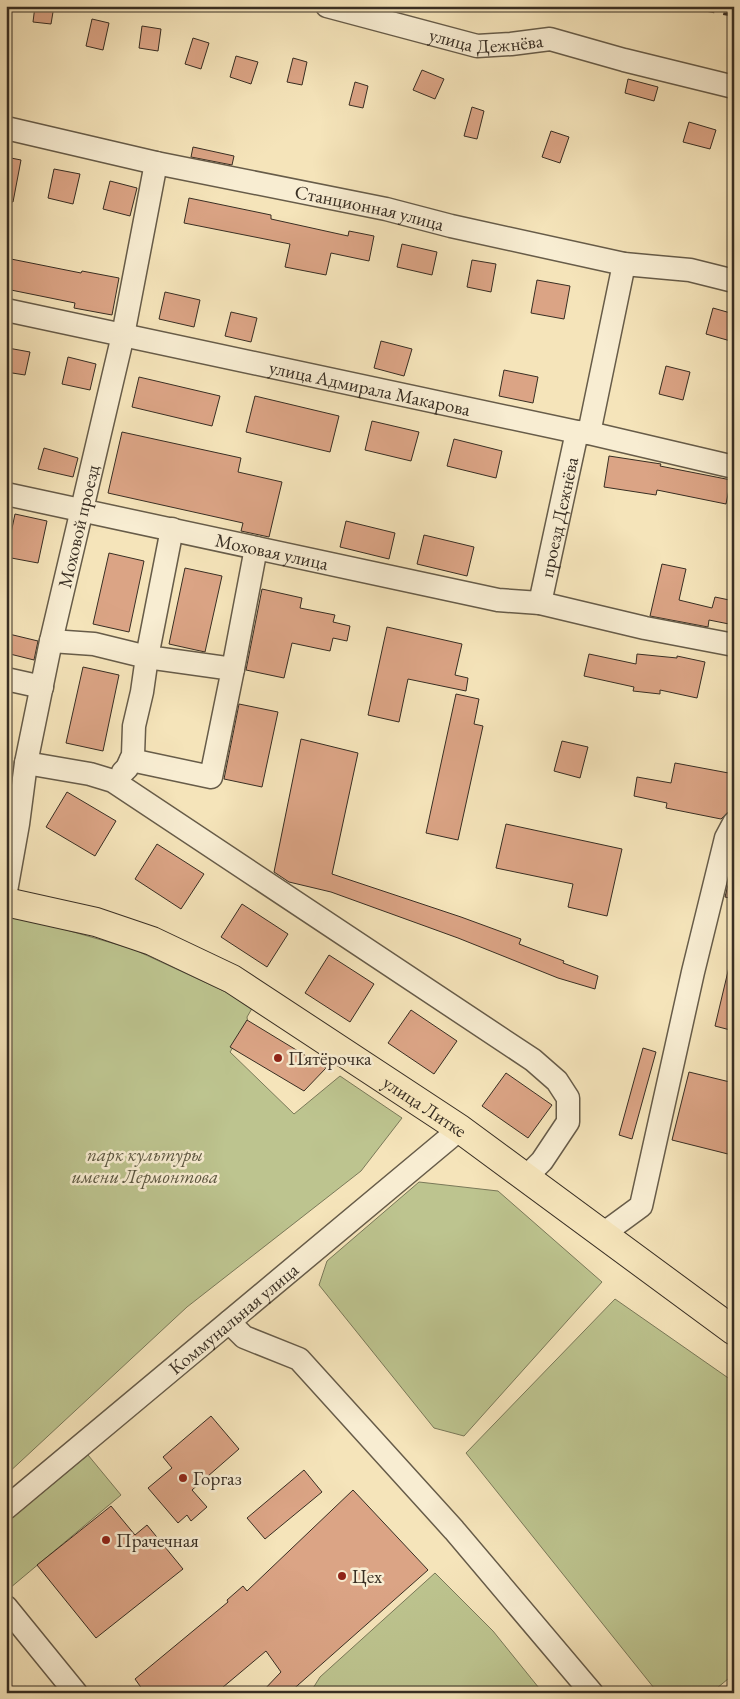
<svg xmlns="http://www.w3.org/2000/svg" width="740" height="1699" font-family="'EB Garamond',serif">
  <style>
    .green { fill: #bdc48f; stroke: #7a7959 }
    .building { fill: #dba485; stroke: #382e23 }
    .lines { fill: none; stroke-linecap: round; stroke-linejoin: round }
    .minor-casing { stroke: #675c49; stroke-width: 25 }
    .major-casing { stroke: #382e23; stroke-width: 30 }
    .minor { stroke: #f8edd2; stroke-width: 22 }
    .major { stroke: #f5e4ba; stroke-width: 28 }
    .rail { stroke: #382e23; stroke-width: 4; stroke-dasharray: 9 9; stroke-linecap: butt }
    .poi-dot { fill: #8f2418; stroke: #f8edd2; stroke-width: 2 }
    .labels { text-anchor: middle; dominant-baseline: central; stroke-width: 5; stroke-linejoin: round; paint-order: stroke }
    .street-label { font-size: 19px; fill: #382e23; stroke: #f8edd2 }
    .poi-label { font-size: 19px; fill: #382e23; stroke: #f8edd2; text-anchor: start }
    .park-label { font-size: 19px; font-style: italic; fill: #59543e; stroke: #f8edd2 }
  </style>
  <rect width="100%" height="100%" fill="#f5e4ba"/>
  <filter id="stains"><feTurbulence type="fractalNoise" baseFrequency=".004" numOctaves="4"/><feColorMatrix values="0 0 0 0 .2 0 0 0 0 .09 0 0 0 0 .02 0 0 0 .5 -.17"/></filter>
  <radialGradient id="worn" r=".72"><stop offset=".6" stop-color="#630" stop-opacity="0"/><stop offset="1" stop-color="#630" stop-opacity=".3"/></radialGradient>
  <!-- green -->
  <g class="green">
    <polygon points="6,916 49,925 133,949 254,1005 247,1017 248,1025 230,1052 294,1114 340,1076 402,1118 361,1171 187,1307 6,1475"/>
    <polygon points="419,1182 498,1191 602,1282 464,1436 434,1428 319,1285 327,1261"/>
    <polygon points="615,1299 734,1382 734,1674 711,1693 658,1693 466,1453"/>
    <polygon points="88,1455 121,1495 10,1588 6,1583 6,1523"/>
    <polygon points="435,1573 493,1631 543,1693 310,1693 320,1677"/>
  </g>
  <!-- building -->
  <g class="building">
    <polygon points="35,6 54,6 51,24 33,22"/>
    <polygon points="92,19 109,23 103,50 86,46"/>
    <polygon points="142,26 161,29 158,51 139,48"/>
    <polygon points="193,38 209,43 201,69 185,64"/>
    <polygon points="236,56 258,62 251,84 230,77"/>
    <polygon points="293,58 307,62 302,85 287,82"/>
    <polygon points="422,70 444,79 435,99 413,90"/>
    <polygon points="628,79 658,87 654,101 625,93"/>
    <polygon points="355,82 368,86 363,108 349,105"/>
    <polygon points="472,107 484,111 477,139 464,136"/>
    <polygon points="689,122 716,130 710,149 683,142"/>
    <polygon points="551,131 569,137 560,163 542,157"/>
    <polygon points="193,147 234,156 232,165 191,157"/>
    <polygon points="6,157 21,160 13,202 6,201"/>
    <polygon points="54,169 80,174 73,204 48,198"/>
    <polygon points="110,181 137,188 130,216 103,209"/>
    <polygon points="189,198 271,215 271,219 348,236 349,231 374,236 369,261 331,253 326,275 285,267 290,244 184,223"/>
    <polygon points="402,244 437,252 432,275 397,267"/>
    <polygon points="6,258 81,273 82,271 119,278 112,315 74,308 75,303 6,289"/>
    <polygon points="472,260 496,264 491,292 467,287"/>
    <polygon points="537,280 570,286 564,319 531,313"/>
    <polygon points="165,292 200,300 194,327 159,319"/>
    <polygon points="713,308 734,314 734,342 706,334"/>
    <polygon points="231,312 257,318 251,342 225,336"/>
    <polygon points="381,341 412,349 404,376 374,368"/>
    <polygon points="8,348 30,352 25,375 6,372"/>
    <polygon points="68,357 96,364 90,390 62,384"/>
    <polygon points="666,366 690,372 683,400 659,394"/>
    <polygon points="504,370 538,377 533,403 499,396"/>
    <polygon points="139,377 220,396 212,426 132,407"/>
    <polygon points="255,396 339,416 330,452 246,432"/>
    <polygon points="372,421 419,432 411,461 365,450"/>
    <polygon points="122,432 241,458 238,472 282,482 269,537 241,531 243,523 108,493"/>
    <polygon points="454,439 502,451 496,478 447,466"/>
    <polygon points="44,448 78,458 73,477 38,469"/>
    <polygon points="609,456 661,464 660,466 731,480 726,504 657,490 656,495 604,487"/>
    <polygon points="15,514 47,521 38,563 6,557"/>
    <polygon points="346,521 395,533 389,559 340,547"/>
    <polygon points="424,535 474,547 467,576 417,564"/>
    <polygon points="109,553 144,561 129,632 93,624"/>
    <polygon points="662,564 686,569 679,600 712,608 715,597 734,601 734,625 709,620 708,627 650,616"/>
    <polygon points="185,568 222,576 205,652 169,644"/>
    <polygon points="262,589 302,598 300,608 335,615 333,622 350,626 347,641 333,638 330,651 292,643 284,678 246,670"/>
    <polygon points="387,627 462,644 455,675 468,678 466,691 408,679 399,722 368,715"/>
    <polygon points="9,634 38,641 34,660 6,653"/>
    <polygon points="589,654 636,664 637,654 677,658 677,656 705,662 697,698 660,690 660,694 633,691 634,687 584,676"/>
    <polygon points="83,667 119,675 103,751 66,743"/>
    <polygon points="456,694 479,699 474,724 483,726 458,840 426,833"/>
    <polygon points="239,704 278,712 262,787 224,779"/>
    <polygon points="301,739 358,753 332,874 461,917 521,939 519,944 564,961 563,963 598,976 595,989 558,978 458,938 331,892 289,882 274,872"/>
    <polygon points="562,741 588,747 580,778 554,771"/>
    <polygon points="675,763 734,774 734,789 729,811 721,819 666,808 667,803 634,796 637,777 671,783"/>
    <polygon points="67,792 116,821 95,856 46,827"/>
    <polygon points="506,824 622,849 607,916 568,907 573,884 496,868"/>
    <polygon points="157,844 204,874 181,909 135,879"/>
    <polygon points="734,861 734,899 725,897"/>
    <polygon points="242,904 288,934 267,967 221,937"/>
    <polygon points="329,955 374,984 350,1022 305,993"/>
    <polygon points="729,967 734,968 734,1031 715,1026"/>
    <polygon points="411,1010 457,1041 434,1074 388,1043"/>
    <polygon points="247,1020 326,1068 304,1091 230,1047"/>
    <polygon points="643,1048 656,1052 632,1139 619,1135"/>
    <polygon points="689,1072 734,1083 734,1146 732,1155 672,1140"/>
    <polygon points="506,1073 552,1105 528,1138 482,1106"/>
    <polygon points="211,1416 239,1449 192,1490 207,1507 191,1521 187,1515 178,1523 148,1488 172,1468 163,1457"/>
    <polygon points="304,1470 322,1492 265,1539 247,1518"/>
    <polygon points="353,1490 428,1570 289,1693 261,1693 281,1672 266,1651 216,1693 145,1693 135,1679 228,1602 227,1600 243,1586 247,1591"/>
    <polygon points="111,1506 135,1535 147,1525 183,1569 96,1638 37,1565"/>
  </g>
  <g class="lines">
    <defs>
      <g id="minor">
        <path id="s1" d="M327,6L477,46L511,44L550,39L624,60L734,87"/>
        <path id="s2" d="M6,128L156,163L386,209L451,226L624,264L690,270L734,281"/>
        <path id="s3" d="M6,310L577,432L589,433L734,467"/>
        <polyline points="589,433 624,264"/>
        <path id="s4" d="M6,494L498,600L540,603L645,628L734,645"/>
        <path id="s5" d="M540,603L577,432"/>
        <polyline points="51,641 94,644 147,657 142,692 134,726 133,755 127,768 123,772"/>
        <polyline points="233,669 256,548"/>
        <polyline points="6,679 42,687"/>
        <polyline points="131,760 211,777 233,669 147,657 172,529"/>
        <polyline points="26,763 90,774 113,781 533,1060 557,1081 568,1098 568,1122 542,1161 526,1177"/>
        <path id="s6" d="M6,891L18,824L26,763L51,641L123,335L156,163"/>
        <polyline points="600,1232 611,1228 641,1206 693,972 726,838 734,823"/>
        <polyline points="229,1322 244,1337 299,1359 454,1530 592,1693"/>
        <path id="s7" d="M6,1508L460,1129"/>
        <polyline points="6,1607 76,1693"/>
      </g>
      <g id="major">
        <path id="s8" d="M6,902L96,922L152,941L232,979L460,1129L734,1331"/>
      </g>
    </defs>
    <!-- minor casing -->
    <use href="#minor" class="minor-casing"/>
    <!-- major casing -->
    <use href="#major" class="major-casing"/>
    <!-- minor -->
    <use href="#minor" class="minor"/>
    <!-- major -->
    <use href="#major" class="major"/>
    <!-- rail -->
    <polyline class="rail" points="688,6 734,15"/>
  </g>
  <!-- markers -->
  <g class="poi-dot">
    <circle cx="278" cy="1058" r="5"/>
    <circle cx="183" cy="1478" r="5"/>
    <circle cx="106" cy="1540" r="5"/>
    <circle cx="342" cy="1576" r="5"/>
  </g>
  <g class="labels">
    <!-- street labels -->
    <g class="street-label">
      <text stroke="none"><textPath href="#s1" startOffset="164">улица Дежнёва</textPath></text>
      <text stroke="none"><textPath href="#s2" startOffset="372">Станционная улица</textPath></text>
      <text stroke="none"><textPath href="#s3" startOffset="372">улица Адмирала Макарова</textPath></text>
      <text stroke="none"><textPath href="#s5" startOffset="88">проезд Дежнёва</textPath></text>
      <text stroke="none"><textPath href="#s6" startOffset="372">Моховой проезд</textPath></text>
      <text stroke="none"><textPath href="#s4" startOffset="272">Моховая улица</textPath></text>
      <text stroke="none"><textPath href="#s8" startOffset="471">улица Литке</textPath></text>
      <text stroke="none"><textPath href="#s7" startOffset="296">Коммунальная улица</textPath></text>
    </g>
    <!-- poi labels -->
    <g class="poi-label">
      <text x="288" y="1058">Пятёрочка</text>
      <text x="193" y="1478">Горгаз</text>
      <text x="116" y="1540">Прачечная</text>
      <text x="352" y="1576">Цех</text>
    </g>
    <!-- park labels -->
    <g class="park-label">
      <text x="145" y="1154">парк культуры<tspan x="145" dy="22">имени Лермонтова</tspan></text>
    </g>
  </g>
  <!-- margin -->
  <rect width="740" height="1699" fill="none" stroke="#f5e4ba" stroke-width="25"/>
  <rect x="8" y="8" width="725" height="1684" fill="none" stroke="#382e23" stroke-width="2.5"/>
  <rect x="12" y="12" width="715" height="1674" fill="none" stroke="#382e23"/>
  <rect width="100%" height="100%" filter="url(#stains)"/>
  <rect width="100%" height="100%" fill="url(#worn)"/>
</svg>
